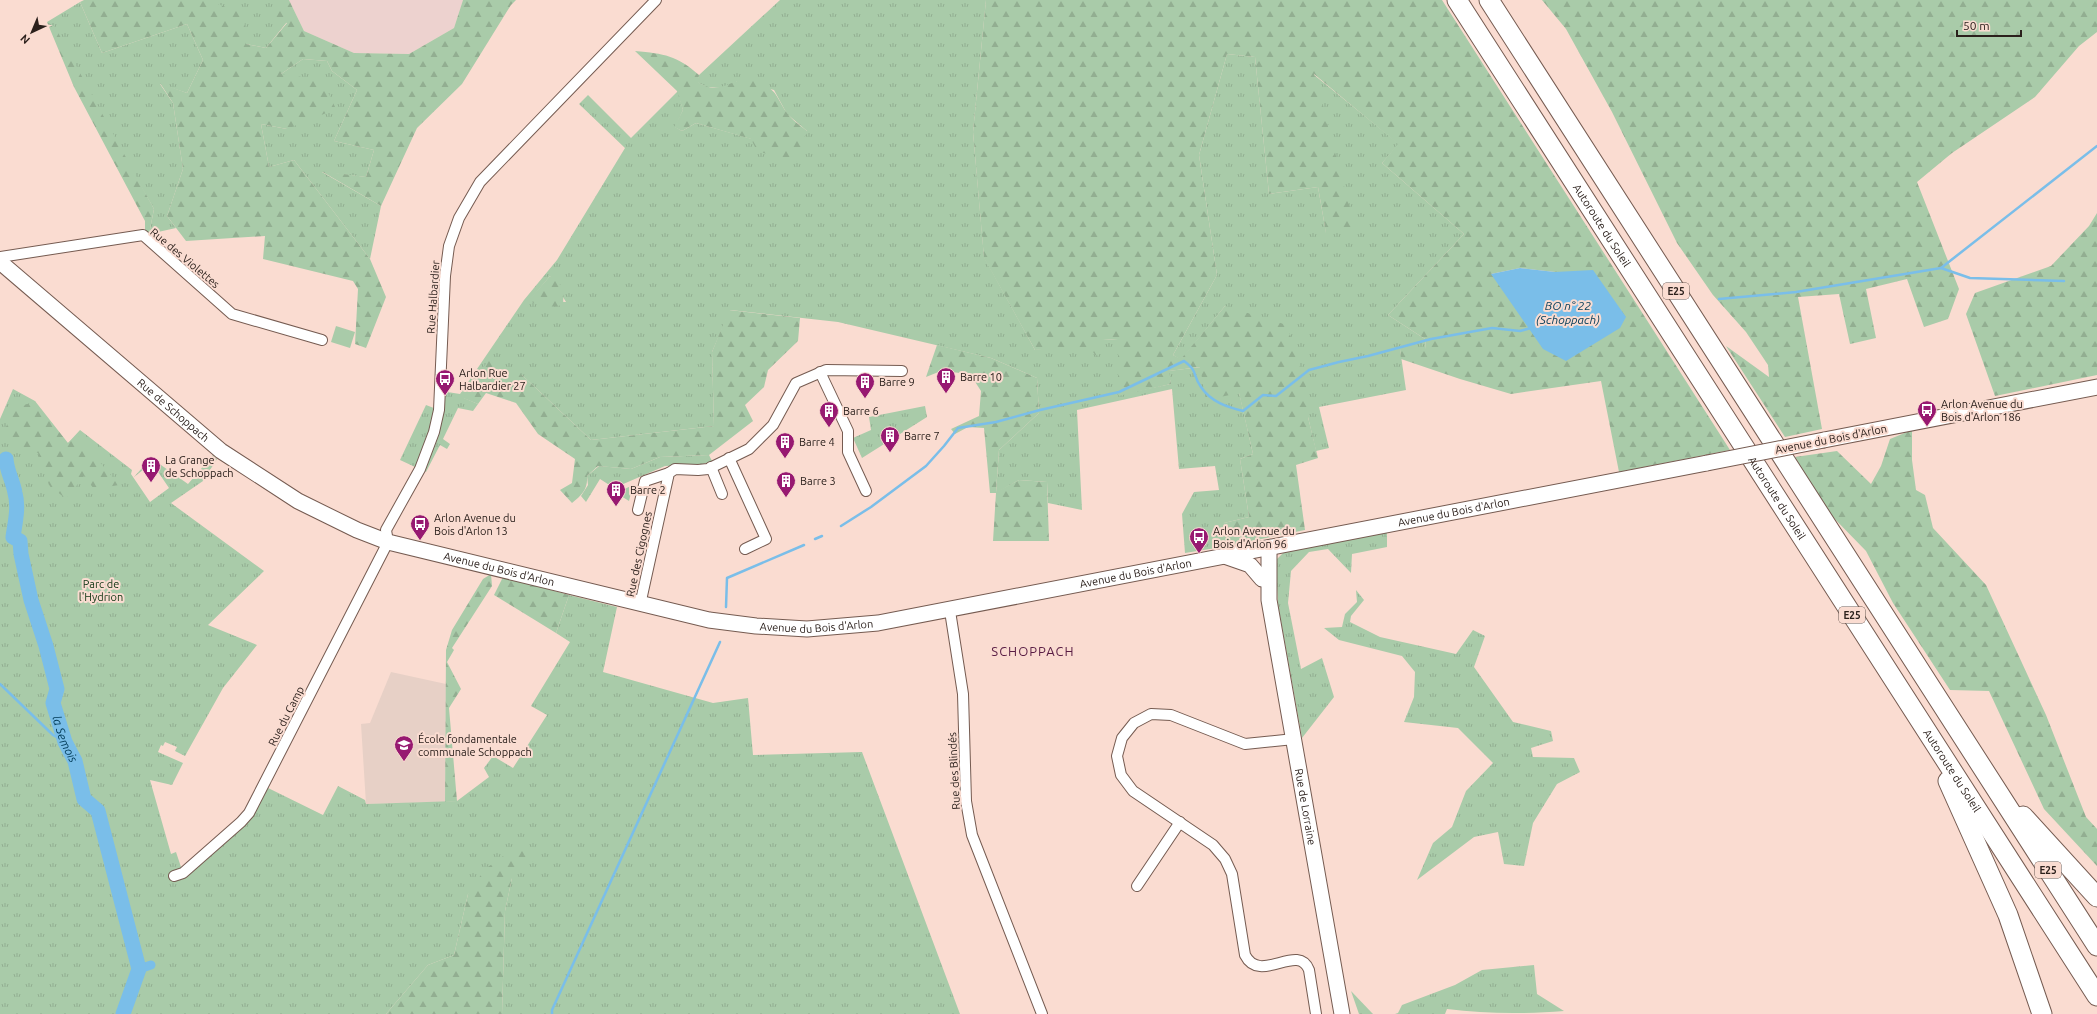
<svg xmlns="http://www.w3.org/2000/svg" width="2097" height="1014" font-family="Ubuntu,sans-serif">
  <style>
    .commercial { fill: #edd2cf }
    .education { fill: #e7d0c6 }
    .grass { fill: url(#grass-tufts); fill-rule: evenodd }
    .forest { fill: url(#forest-firs); fill-rule: evenodd }
    .garden { fill: #a9cba9 }
    .water { fill: #7abee9 }
    .lines { fill: none; stroke-linecap: round; stroke-linejoin: round }
    .stream { stroke: #7abee9; stroke-width: 2.5 }
    .canal { stroke: #7abee9; stroke-width: 9 }
    .river { stroke: #7abee9; stroke-width: 15 }
    .minor-casing { stroke: #755b51; stroke-width: 12 }
    .secondary-casing { stroke: #755b51; stroke-width: 17 }
    .motorway-casing { stroke: #755b51; stroke-width: 21 }
    .minor { stroke: #fff; stroke-width: 10 }
    .secondary { stroke: #fff; stroke-width: 15 }
    .motorway { stroke: #fff; stroke-width: 19 }
    .secondary-bridge-casing { stroke: #755b51; stroke-width: 17; stroke-linecap: butt }
    .secondary-bridge { stroke: #fff; stroke-width: 15 }
    .labels { text-anchor: middle; dominant-baseline: central; stroke-width: 4; stroke-linejoin: round; paint-order: stroke }
    .shield { fill: #fadcd1; stroke: #695852; stroke-width: 1 }
    .shield-label { font-size: 10px; font-weight: bold; fill: #2b201c }
    .street-label { font-size: 11px; fill: #2b201c; stroke: #fadcd1 }
    .poi-label { font-size: 11px; fill: #2b201c; stroke: #fadcd1; text-anchor: start }
    .park-label { font-size: 11px; fill: #0c3310; stroke: #fadcd1 }
    .water-label { font-size: 12px; font-style: italic; fill: #003a57; stroke: #fadcd1 }
    .quarter-label { font-size: 13px; letter-spacing: 1px; fill: #591d44; stroke: #fadcd1 }
  </style>
  <defs>
    <pattern id="grass-tufts" width="24" height="20" patternUnits="userSpaceOnUse"><rect width="24" height="20" fill="#a9cba9"/><path d="M3 7l-1-3M5 7V3M7 7l1-3M15 17l-1-3M17 17v-4M19 17l1-3" fill="none" stroke="#92ae91"/></pattern>
    <pattern id="forest-firs" width="22" height="20" patternUnits="userSpaceOnUse"><rect width="22" height="20" fill="#a9cba9"/><path d="M5 1l3.5 6h-7zM16 11l3.5 6h-7z" fill="#92ae91"/></pattern>
  </defs>
  <rect width="100%" height="100%" fill="#fadcd1"/>
  <!-- commercial -->
  <polygon class="commercial" points="289,0 463,0 454,28 409,54 354,53 304,31"/>
  <!-- education -->
  <polygon class="education" points="391,672 446,684 445,802 366,804 361,724 370,723"/>
  <!-- grass -->
  <g class="grass">
    <polygon points="215,0 277,0 287,22 266,48 246,44 214,3"/>
    <path d="M780,0H986L973,132L984,257L1035,350L1103,339L1118,340V395L1171,384L1168,371L1201,367L1239,392L1253,454L1240,459L1249,517L1224,523L1228,546L1185,553L1182,514L1194,492L1219,490L1215,466L1179,469L1172,389L1077,410L1082,510L1048,503L1047,482L1019,480L996,493L999,450L1039,413L1037,378L991,358L838,322L730,310L712,352L714,426L591,440L522,375L464,398L478,404L473,411L458,408L443,439L450,444L447,449L440,445L426,472L400,460L426,405L439,410L441,391L460,394L524,300L557,260L625,148L579,104L588,95L631,138L678,91L683,110L675,127L682,131L696,123L752,139L807,131L787,114L774,90L738,81L722,88L706,87L697,82L699,75ZM550,276L566,302L530,300Z"/>
    <polygon points="80,2 102,53 187,24 203,60 187,93 160,84 173,103 183,169 167,216 176,228 149,234 154,209 47,22"/>
    <polygon points="1227,54 1255,57 1269,194 1318,187 1326,233 1313,74 1399,144 1382,163 1464,234 1388,315 1425,339 1426,349 1400,349 1406,390 1319,407 1329,448 1316,451 1308,417 1225,306 1181,360 1173,355 1217,275 1199,155"/>
    <polygon points="303,59 327,61 332,71 357,90 334,141 374,150 366,177 322,172 381,206 370,259 294,160 269,167 261,124 287,129 281,74"/>
    <polygon points="13,389 35,401 56,456 80,430 132,470 131,474 150,502 169,488 152,463 134,477 151,458 188,484 213,455 217,459 203,481 171,503 264,571 208,625 257,645 223,688 185,756 175,751 177,747 165,742 163,746 161,745 158,752 183,763 172,785 150,780 171,854 176,852 183,873 241,822 264,786 323,815 338,786 365,800 366,804 457,801 489,777 484,768 493,756 513,768 547,715 531,706 570,642 556,633 569,595 617,607 603,672 713,703 748,698 753,755 862,752 960,1014 502,1014 505,911 512,878 468,894 454,955 428,965 386,1014 0,1014 0,419"/>
    <polygon points="925,406 927,417 862,458 853,438 871,430 869,417"/>
    <polygon points="709,455 712,461 700,465 665,466 614,488 600,479 586,502 581,496 588,485 587,476 599,466 631,469 660,457"/>
    <polygon points="633,485 629,501 616,493"/>
    <polygon points="1387,531 1387,547 1352,554 1351,573 1328,549 1309,552 1291,571 1288,603 1301,669 1322,658 1334,697 1302,738 1278,604 1276,568 1277,559 1284,552"/>
    <polygon points="1356,590 1364,600 1351,616 1350,622 1380,637 1456,654 1473,630 1485,636 1474,667 1513,722 1551,731 1553,741 1531,748 1533,757 1574,758 1580,772 1557,784 1533,823 1524,866 1504,864 1498,832 1474,837 1417,880 1433,843 1452,827 1466,791 1493,763 1458,728 1404,722 1414,697 1415,672 1402,656 1339,640 1324,628 1342,627 1345,614 1357,602"/>
    <path d="M1534,965L1537,994L1564,1011C1527,1014 1485,1014 1447,1009L1445,1014H1395L1398,1013L1402,1005L1455,985L1482,970Z"/>
    <polygon points="1351,991 1373,1014 1359,1014"/>
  </g>
  <!-- forest -->
  <g class="forest">
    <polygon points="84,0 215,0 215,3 244,14 246,44 266,48 287,23 269,18 277,0 289,0 304,31 354,53 409,54 454,28 463,0 516,0 511,5 462,84 417,128 381,206 321,171 366,177 374,150 334,141 357,90 332,71 327,61 303,59 281,74 322,80 336,109 287,129 261,124 269,167 294,160 370,259 386,297 366,348 355,344 358,289 353,281 263,259 265,236 186,241 167,216 183,169 173,103 160,83 187,93 203,60 187,24 102,53 80,2"/>
    <path d="M986,0H1442L1730,450L1619,472L1601,381L1511,394L1460,379L1401,359L1400,349H1426L1425,339L1388,315L1464,234L1382,163L1398,144L1314,74L1355,227L1326,233L1318,187L1269,194L1255,57L1227,54L1199,155L1217,275L1173,355L1181,359L1225,306L1287,325L1312,406L1308,417L1318,458L1296,465L1305,530L1228,546L1224,523L1249,517L1240,459L1253,454L1239,393L1206,400L1200,367L1169,371L1171,384L1118,396V340L1103,339L1097,357L1089,347L1035,350L984,258L973,132ZM1520,268L1555,272L1491,274Z"/>
    <polygon points="1542,0 2097,0 2097,32 2079,46 2035,97 1952,153 1917,182 1959,289 1948,319 1924,327 1907,279 1866,289 1876,338 1850,344 1839,294 1798,297 1822,429 1785,437 1726,346 1769,377 1768,365 1746,332 1713,295 1677,243 1612,112 1566,29"/>
    <polygon points="47,22 55,27 154,209 149,234 145,230 145,221 74,87"/>
    <path d="M635,51C665,54 676,55 699,75L698,82C722,99 736,72 756,81C778,90 775,95 787,113C792,120 801,126 807,131L796,162L757,151L751,139L696,123L682,131L674,127L683,110L677,91Z"/>
    <polygon points="2097,213 2097,375 1995,396 1966,314 1975,293 2051,266 2089,226"/>
    <path d="M550,276L564,288L563,304C556,309 536,306 529,300Z"/>
    <path d="M729,310L800,318L798,341L768,370L764,387L745,405L753,421L709,455L660,457L631,469L598,466L587,476C588,489 582,495 572,503L560,490L572,483L575,459L538,434L516,403L486,393L478,404L463,398L490,358L522,375L591,440L714,426L712,352Z"/>
    <polygon points="937,345 991,358 1037,378 1039,413 999,450 996,492 1019,480 1047,482 1049,541 993,541 996,493 990,493 984,428 968,427 955,434 951,429 979,416 981,391 970,374 941,371 926,377"/>
    <polygon points="35,401 68,443 77,435 119,485 94,489 84,476 66,499 49,485 38,453 19,447 5,429 15,409"/>
    <polygon points="1912,430 1912,460 1916,490 1925,495 1933,528 1986,585 2046,715 2086,817 2097,829 2097,866 2044,809 1989,691 1950,690 1893,603 1866,551 1826,510 1795,457 1837,451 1871,484 1881,466 1890,439"/>
    <polygon points="491,574 492,586 452,648 454,650 447,662 461,689 449,708 457,801 445,802 446,650 452,630 483,579"/>
    <polygon points="503,577 569,595 556,633 494,595"/>
    <polygon points="519,845 535,850 534,860 512,878 505,911 502,1014 386,1014 428,965 454,955 468,894 485,869"/>
  </g>
  <!-- garden -->
  <polygon class="garden" points="336,326 355,332 350,348 331,342"/>
  <!-- water -->
  <polygon class="water" points="1520,268 1555,272 1593,270 1626,317 1620,328 1566,361 1543,349 1491,274"/>
  <g class="lines">
    <!-- stream -->
    <g class="stream">
      <polyline points="1941,268 2097,146"/>
      <polyline points="1719,299 1796,292 1941,268 1970,278 2064,281"/>
      <path d="M841,526L871,507L926,466L944,446L958,428L996,422L1040,410L1119,392L1184,361C1199,372 1192,375 1201,387C1211,402 1227,407 1243,411L1263,395L1276,396L1309,370L1339,362L1368,356L1431,339L1492,328L1520,331L1531,328"/>
      <polyline points="815,539 822,536"/>
      <polyline points="726,607 727,578 804,545"/>
      <polyline points="0,684 53,735 65,742"/>
      <polyline points="552,1014 552,1010 720,642"/>
    </g>
    <!-- canal -->
    <polyline class="canal" points="139,969 151,965"/>
    <!-- river -->
    <path class="river" id="s1" d="M6,459C7,472 13,481 15,493C19,507 15,523 13,537L20,541L21,554L31,600L46,646L57,689L53,703L65,742L75,761L84,799L98,811L139,969L123,1014"/>
    <defs>
      <g id="minor">
        <polyline points="0,257 143,235 232,314 322,340"/>
        <polyline points="820,372 848,431 848,452 866,491"/>
        <polyline points="729,458 766,539 745,549"/>
        <polyline points="711,467 722,494"/>
        <polyline points="638,510 645,481 669,473"/>
        <polyline points="640,605 669,473 675,469 698,470 708,469 749,449 773,425 796,383 826,370 902,371"/>
        <polyline points="950,611 963,694 966,801 972,835 1042,1014"/>
        <path d="M1294,739L1245,744L1171,715L1151,714L1134,723L1122,738L1117,756L1121,775L1133,791L1213,845L1225,859L1232,874L1245,955C1260,985 1298,942 1309,970L1316,1014"/>
        <polyline points="174,876 183,873 241,822 249,813 388,542 386,530 420,469 434,432 439,410 445,276 449,246 459,218 480,182 656,0"/>
        <polyline points="1137,886 1180,822"/>
      </g>
      <g id="secondary">
        <path id="s2" d="M0,262L221,451L298,501L357,530L388,542L709,620L756,626L807,629L878,623L1707,463"/>
        <polyline points="1824,440 2097,387"/>
        <path id="s3" d="M1269,548V600L1342,1014"/>
        <polyline points="1227,557 1250,565 1262,579"/>
      </g>
      <g id="motorway">
        <path id="s4" d="M1457,0L2097,996"/>
        <polyline points="1489,0 2097,946"/>
        <polyline points="1948,781 2008,915 2042,1014"/>
        <polyline points="2023,816 2097,897"/>
      </g>
    </defs>
    <!-- minor casing -->
    <use href="#minor" class="minor-casing"/>
    <!-- secondary casing -->
    <use href="#secondary" class="secondary-casing"/>
    <!-- motorway casing -->
    <use href="#motorway" class="motorway-casing"/>
    <!-- minor -->
    <use href="#minor" class="minor"/>
    <!-- secondary -->
    <use href="#secondary" class="secondary"/>
    <!-- motorway -->
    <use href="#motorway" class="motorway"/>
    <defs>
      <polyline id="secondary-bridge" points="1707,463 1824,440"/>
    </defs>
    <!-- secondary-bridge casing -->
    <use href="#secondary-bridge" class="secondary-bridge-casing"/>
    <!-- secondary-bridge -->
    <use href="#secondary-bridge" class="secondary-bridge"/>
  </g>
  <!-- icons -->
  <defs>
    <symbol id="building-pin" viewBox="-11 -11 22 30"><path d="M0 17L-7.5 6A9.5 9.5 0 1 1 7.5 6Z" fill="#971971" stroke="#fadcd1"/><path d="M-4-6H4V6H1V3H-1V6H-4ZM-2.5-4.3h1.7v1.8h-1.7ZM.8-4.3h1.7v1.8H.8ZM-2.5-1h1.7V.8h-1.7ZM.8-1h1.7V.8H.8Z" fill="#fff"/></symbol>
    <symbol id="bus-pin" viewBox="-11 -11 22 30"><path d="M0 17L-7.5 6A9.5 9.5 0 1 1 7.5 6Z" fill="#971971" stroke="#fadcd1"/><path d="M-5-6H5V4H4V6H2V4H-2V6H-4V4H-5ZM-3.5-4V0h7V-4ZM-3.5 1.2v1.5H-2V1.2ZM2 1.2v1.5H3.5V1.2Z" fill="#fff"/></symbol>
    <symbol id="school-pin" viewBox="-11 -11 22 30"><path d="M0 17L-7.5 6A9.5 9.5 0 1 1 7.5 6Z" fill="#971971" stroke="#fadcd1"/><path d="M0-5L7-2L0 1L-7-2ZM-4 1L0 2.5L4 1V4Q0 6-4 4Z" fill="#fff"/></symbol>
  </defs>
  <g fill-rule="evenodd">
    <use href="#building-pin" x="935" y="366" width="22" height="30"/>
    <use href="#bus-pin" x="434" y="368" width="22" height="30"/>
    <use href="#building-pin" x="854" y="371" width="22" height="30"/>
    <use href="#bus-pin" x="1916" y="399" width="22" height="30"/>
    <use href="#building-pin" x="818" y="400" width="22" height="30"/>
    <use href="#building-pin" x="879" y="425" width="22" height="30"/>
    <use href="#building-pin" x="774" y="431" width="22" height="30"/>
    <use href="#building-pin" x="140" y="455" width="22" height="30"/>
    <use href="#building-pin" x="775" y="470" width="22" height="30"/>
    <use href="#building-pin" x="605" y="479" width="22" height="30"/>
    <use href="#bus-pin" x="409" y="513" width="22" height="30"/>
    <use href="#bus-pin" x="1188" y="526" width="22" height="30"/>
    <use href="#school-pin" x="393" y="734" width="22" height="30"/>
  </g>
  <g class="labels">
    <!-- shield labels -->
    <g class="shield">
      <rect x="1663" y="283" width="26" height="16" rx="3"/>
      <rect x="1839" y="607" width="26" height="16" rx="3"/>
      <rect x="2035" y="862" width="26" height="16" rx="3"/>
    </g>
    <g class="shield-label">
      <text x="1676" y="291">E25</text>
      <text x="1852" y="615">E25</text>
      <text x="2048" y="870">E25</text>
    </g>
    <!-- street labels -->
    <g class="street-label">
      <text stroke="none"><textPath href="#s4" startOffset="268">Autoroute du Soleil</textPath></text>
      <text transform="translate(185 258) rotate(40)">Rue des Violettes</text>
      <text transform="translate(433 297) rotate(-86)">Rue Halbardier</text>
      <text stroke="none"><textPath href="#s2" startOffset="228">Rue de Schoppach</textPath></text>
      <text transform="translate(1831 439) rotate(-11)">Avenue du Bois d'Arlon</text>
      <text stroke="none"><textPath href="#s4" startOffset="592">Autoroute du Soleil</textPath></text>
      <text stroke="none"><textPath href="#s2" startOffset="1568">Avenue du Bois d'Arlon</textPath></text>
      <text transform="translate(639 554) rotate(-78)">Rue des Cigognes</text>
      <text stroke="none"><textPath href="#s2" startOffset="596">Avenue du Bois d'Arlon</textPath></text>
      <text stroke="none"><textPath href="#s2" startOffset="1244">Avenue du Bois d'Arlon</textPath></text>
      <text stroke="none"><textPath href="#s2" startOffset="920">Avenue du Bois d'Arlon</textPath></text>
      <text transform="translate(286 716) rotate(-63)">Rue du Camp</text>
      <text stroke="none"><textPath href="#s4" startOffset="916">Autoroute du Soleil</textPath></text>
      <text transform="translate(954 771) rotate(-93)">Rue des Blindés</text>
      <text stroke="none"><textPath href="#s3" startOffset="262">Rue de Lorraine</textPath></text>
    </g>
    <!-- poi labels -->
    <g class="poi-label">
      <text x="459" y="373">Arlon Rue<tspan x="459" dy="13">Halbardier 27</tspan></text>
      <text x="960" y="377">Barre 10</text>
      <text x="879" y="382">Barre 9</text>
      <text x="1941" y="404">Arlon Avenue du<tspan x="1941" dy="13">Bois d'Arlon 186</tspan></text>
      <text x="843" y="411">Barre 6</text>
      <text x="904" y="436">Barre 7</text>
      <text x="799" y="442">Barre 4</text>
      <text x="165" y="460">La Grange<tspan x="165" dy="13">de Schoppach</tspan></text>
      <text x="800" y="481">Barre 3</text>
      <text x="630" y="490">Barre 2</text>
      <text x="434" y="518">Arlon Avenue du<tspan x="434" dy="13">Bois d'Arlon 13</tspan></text>
      <text x="1213" y="531">Arlon Avenue du<tspan x="1213" dy="13">Bois d'Arlon 96</tspan></text>
      <text x="418" y="739">École fondamentale<tspan x="418" dy="13">communale Schoppach</tspan></text>
    </g>
    <!-- park labels -->
    <g class="park-label">
      <text x="101" y="584">Parc de<tspan x="101" dy="13">l'Hydrion</tspan></text>
    </g>
    <!-- water labels -->
    <g class="water-label">
      <text x="1568" y="305">BO n° 22<tspan x="1568" dy="14">(Schoppach)</tspan></text>
      <text stroke="none"><textPath href="#s1" startOffset="293">la Semois</textPath></text>
    </g>
    <!-- quarter labels -->
    <g class="quarter-label">
      <text x="1033" y="651">SCHOPPACH</text>
    </g>
  </g>
  <!-- north arrow -->
  <g transform="translate(32 32) rotate(224)" stroke="#fadcd1" stroke-width="3" paint-order="stroke">
  <path d="M0-3L7 15L0 10L-7 15Z" fill="#2b201c"/>
  <text y="-6" font-size="11" font-weight="bold" text-anchor="middle" fill="#2b201c">N</text>
  </g>
  <!-- scale -->
  <path d="M1957 30v6h64v-6" fill="none" stroke="#2b201c" stroke-width="2"/>
  <text x="1963" y="30" font-size="12" fill="#2b201c" stroke="#fadcd1" stroke-width="3" paint-order="stroke">50 m</text>
</svg>
